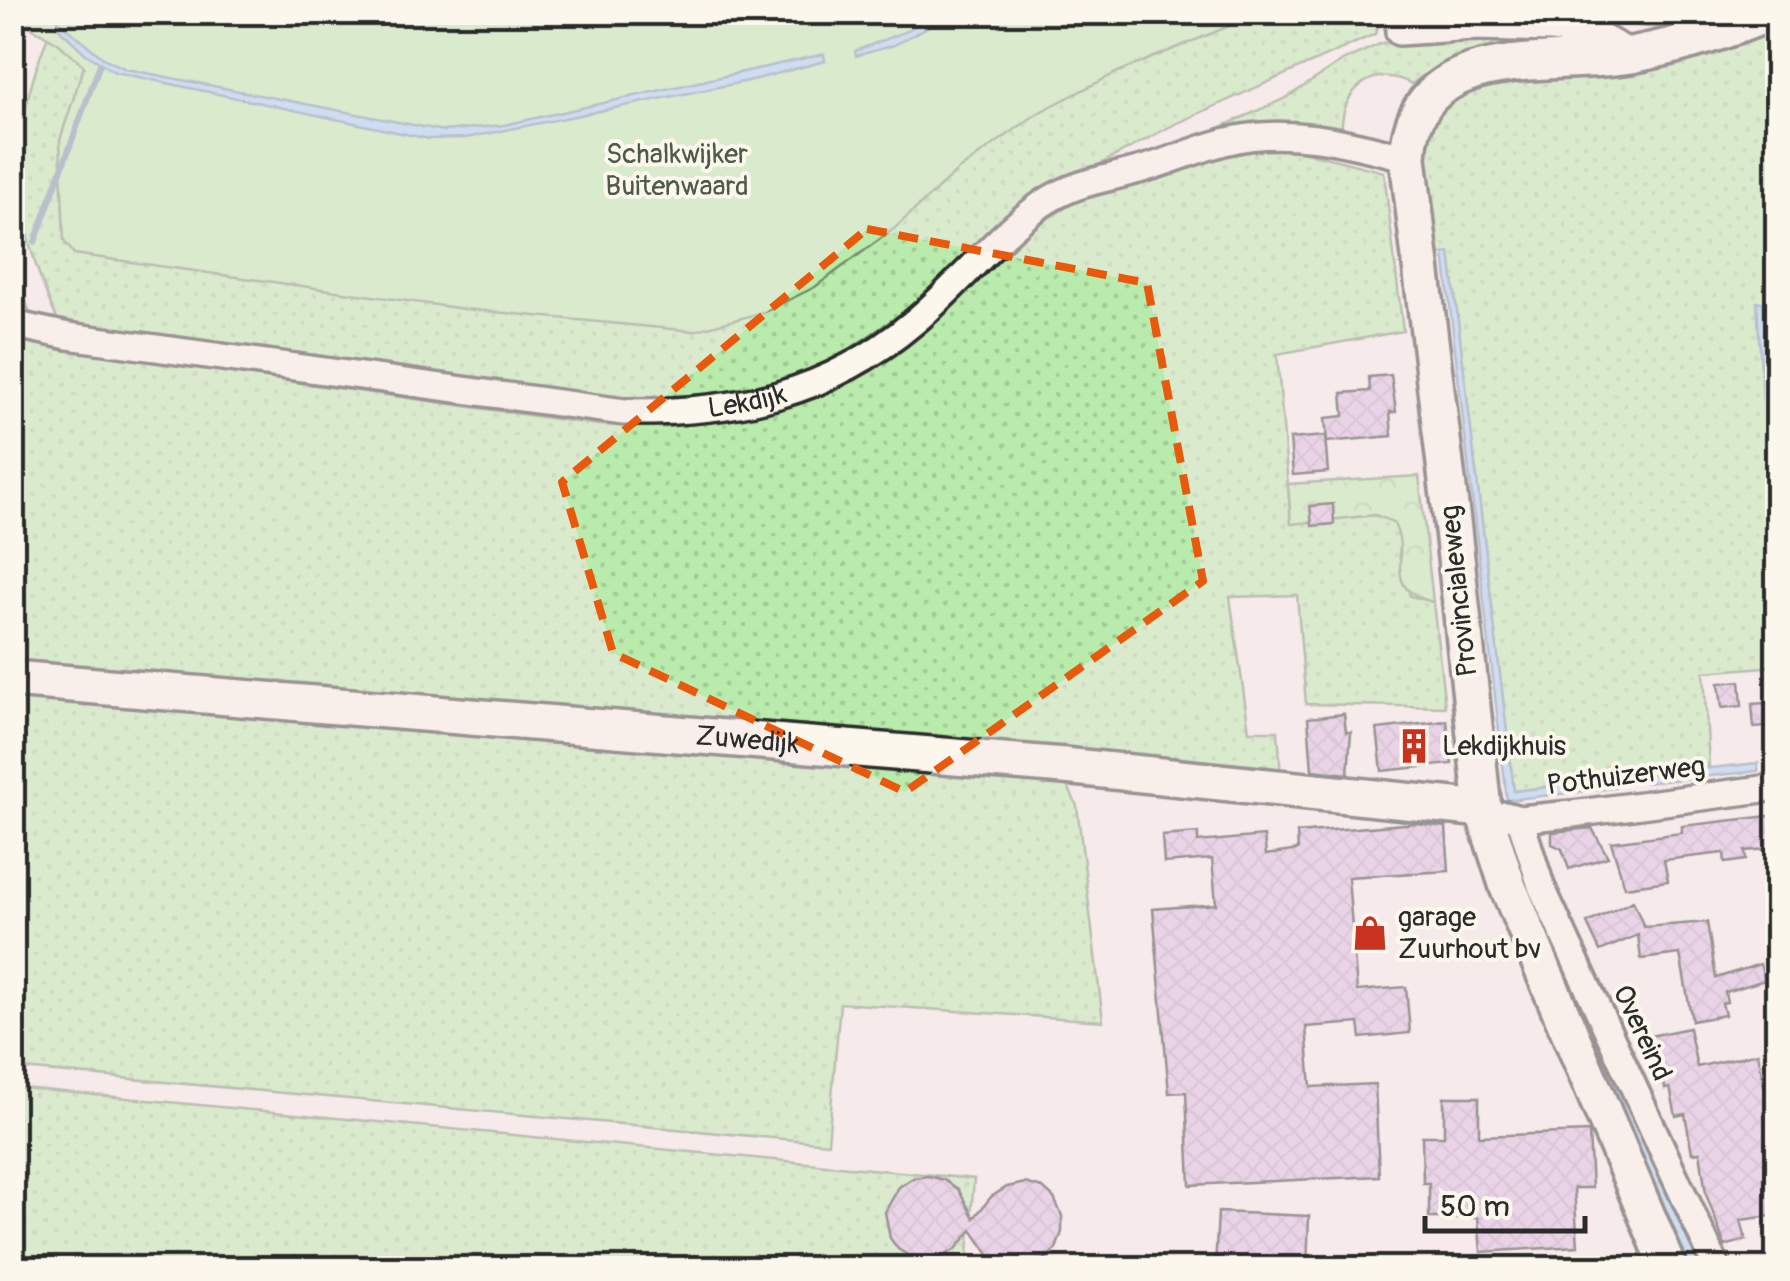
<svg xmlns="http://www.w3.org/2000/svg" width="1790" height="1281" font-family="Pangolin,sans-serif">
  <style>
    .grass { fill: url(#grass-dots); stroke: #728b6c; stroke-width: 2.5 }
    .forest { fill: url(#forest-crowns); stroke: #728b6c; stroke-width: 2.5 }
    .green { fill: #b9ebac; stroke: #728b6c; stroke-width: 2.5 }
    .water { fill: #9ecefa; stroke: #708da7; stroke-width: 2.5 }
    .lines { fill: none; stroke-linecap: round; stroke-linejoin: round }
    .stream { stroke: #708da7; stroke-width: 6 }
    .canal { stroke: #9ecefa; stroke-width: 22 }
    .building { fill: url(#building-cross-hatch); stroke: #2b2b2b; stroke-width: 2.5 }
    .street-casing { stroke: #2b2b2b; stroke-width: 32 }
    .secondary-casing { stroke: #2b2b2b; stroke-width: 42 }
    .street { stroke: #fbf7ec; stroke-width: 25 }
    .secondary { stroke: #fbf7ec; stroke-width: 35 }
    .marked { fill: none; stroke: #e8590c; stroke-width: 8; stroke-dasharray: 20 12; stroke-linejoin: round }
    .labels { text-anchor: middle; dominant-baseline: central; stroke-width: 8; stroke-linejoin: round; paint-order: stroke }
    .park-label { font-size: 28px; fill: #4e5b4b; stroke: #fbf7ec }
    .street-label { font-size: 28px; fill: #2b2b2b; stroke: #fbf7ec }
    .poi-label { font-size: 28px; fill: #2b2b2b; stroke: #fbf7ec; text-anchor: start }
  </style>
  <defs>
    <pattern id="grass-dots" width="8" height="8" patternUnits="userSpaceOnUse" patternTransform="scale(2.5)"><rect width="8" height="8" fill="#b9ebac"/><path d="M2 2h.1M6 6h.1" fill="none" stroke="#9fca94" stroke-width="1.8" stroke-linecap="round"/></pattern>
    <pattern id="forest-crowns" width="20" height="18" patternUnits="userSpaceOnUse" patternTransform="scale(2.5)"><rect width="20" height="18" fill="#b9ebac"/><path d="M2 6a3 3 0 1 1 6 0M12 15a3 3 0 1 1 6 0" fill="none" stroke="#9fca94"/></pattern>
    <pattern id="building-cross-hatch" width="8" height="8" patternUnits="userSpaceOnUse" patternTransform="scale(2.5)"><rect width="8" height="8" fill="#dbb8e3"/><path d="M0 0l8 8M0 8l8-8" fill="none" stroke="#bc9ec3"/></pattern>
  </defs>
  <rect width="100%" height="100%" fill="#f5eaea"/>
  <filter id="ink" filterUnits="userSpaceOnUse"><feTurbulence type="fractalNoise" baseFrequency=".01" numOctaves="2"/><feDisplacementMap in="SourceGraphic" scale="20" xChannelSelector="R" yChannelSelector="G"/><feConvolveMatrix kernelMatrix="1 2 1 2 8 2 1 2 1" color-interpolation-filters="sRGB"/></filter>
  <g filter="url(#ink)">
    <!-- grass -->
    <g class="grass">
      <path d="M968,13H1384L1375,34L1175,124L1031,201L924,298L825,366L780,385L679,402L592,399L58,321C8,212 6,134 53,24Z"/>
      <polygon points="1414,13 1729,13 1683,27 1647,27 1568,16 1417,18"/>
      <polygon points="1777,20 1777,666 1704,672 1709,767 1514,792 1450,254 1429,254 1424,128 1463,86"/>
      <path d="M1415,34L1586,41C1537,48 1449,49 1412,84C1370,62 1338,93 1342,137L1161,154L1286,98L1344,60L1380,44Z"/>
      <polygon points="1286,147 1384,172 1403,331 1277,354 1291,523 1375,515 1394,522 1401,536 1399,556 1410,596 1433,602 1445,707 1306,704 1297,595 1230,597 1249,731 1278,731 1281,778 13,670 12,337 252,376 598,425 667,427 731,420 759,414 816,395 1025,232 1089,194 1155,179 1238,148"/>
      <polygon points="12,255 31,318 13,315"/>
      <polygon points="12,687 1063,775 1077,806 1103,1021 840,1003 828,1143 13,1068"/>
      <polygon points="12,1087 974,1179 967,1266 991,1268 13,1268"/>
    </g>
    <!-- forest -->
    <path class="forest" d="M1419,476L1433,602C1379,588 1413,558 1393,522L1375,515L1291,524L1288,484Z"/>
    <!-- green -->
    <polygon class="green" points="13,12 1261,13 1118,72 1038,113 957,171 895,228 815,287 764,312 693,331 464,309 74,254 64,241 60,140 84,66 58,43 13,17"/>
    <!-- water -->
    <g class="water">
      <polygon points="938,12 953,13 894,45 856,56 855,51 904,32"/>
      <polygon points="58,21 103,58 126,69 444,131 504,125 824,54 825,61 753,80 466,138 429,139 115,72 86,54 56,26"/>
      <polygon points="1450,253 1514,791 1614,779 1615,788 1507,800 1444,254"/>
      <polygon points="1757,302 1763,302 1777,537 1771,537"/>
      <polygon points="1758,763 1758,771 1646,783 1644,775"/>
    </g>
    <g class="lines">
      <!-- stream -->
      <polyline class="stream" points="35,242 100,64"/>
      <!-- canal -->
      <polyline class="canal" points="1574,990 1700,1268"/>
    </g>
    <!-- building -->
    <g class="building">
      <polygon points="1391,375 1396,412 1390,412 1392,436 1327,442 1325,418 1344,416 1342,393 1370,391 1369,377"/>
      <polygon points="1325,436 1328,472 1293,475 1290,439"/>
      <polygon points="1333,504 1334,524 1312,526 1310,506"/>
      <polygon points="1740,681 1742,706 1722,708 1719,683"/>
      <polygon points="1778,702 1778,726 1754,728 1752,704"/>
      <polygon points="1344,714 1346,732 1351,732 1348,774 1312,770 1308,718"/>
      <polygon points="1447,721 1452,764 1382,771 1377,729"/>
      <polygon points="1778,815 1778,848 1745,851 1746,860 1725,863 1724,853 1664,860 1668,881 1625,887 1611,842 1682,833 1682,826"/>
      <polygon points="1416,823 1446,827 1449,871 1348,877 1357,991 1406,987 1410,1033 1361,1038 1359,1023 1306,1027 1311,1087 1375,1084 1379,1176 1190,1185 1186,1092 1169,1093 1153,909 1216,904 1212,859 1164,863 1162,836 1198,833 1198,842 1264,836 1266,855 1298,850 1297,833"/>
      <polygon points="1592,828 1608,857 1569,869 1562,849 1552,844 1552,832"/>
      <polygon points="1633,901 1644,927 1707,922 1716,978 1760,964 1765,980 1725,992 1727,1002 1722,1003 1725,1015 1692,1021 1680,954 1641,959 1638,935 1600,951 1587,923"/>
      <polygon points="1689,1028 1697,1067 1758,1053 1764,1086 1769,1085 1775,1128 1778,1128 1778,1215 1741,1220 1746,1240 1725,1246 1706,1194 1700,1152 1692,1153 1685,1114 1676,1116 1670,1088 1665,1089 1664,1083 1660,1084 1650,1036"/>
      <polygon points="1444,1097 1479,1097 1479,1136 1589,1132 1592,1188 1574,1188 1578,1246 1481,1252 1478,1218 1429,1218 1429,1183 1423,1183 1422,1136 1444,1136"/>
      <polygon points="928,1176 944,1180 958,1189 974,1218 991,1197 1007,1187 1025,1183 1043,1188 1054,1198 1062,1216 1062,1232 1056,1249 1038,1266 1011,1268 992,1259 972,1230 956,1249 940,1258 919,1260 909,1256 898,1249 890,1238 885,1212 899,1187 913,1178"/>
      <polygon points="1218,1212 1309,1216 1307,1268 1215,1268"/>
    </g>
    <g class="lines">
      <defs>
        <g id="street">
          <polyline points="1399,32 1473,27 1552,29 1597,35 1632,54"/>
          <path id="s1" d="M12,324L68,336L624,412C735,413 827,396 914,322C959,285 994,238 1042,204C1076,181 1105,180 1142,169C1171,161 1199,148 1228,141C1288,126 1350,143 1408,158"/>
          <polyline points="1505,815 1520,819 1572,814 1778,787"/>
          <polyline points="1520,819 1541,886 1717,1268"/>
        </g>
        <g id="secondary">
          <path id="s2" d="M12,679L1064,766L1483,809"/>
          <path d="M1669,1268L1508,887L1483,809L1453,530L1408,158C1413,39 1547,69 1631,55C1679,46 1727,31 1771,12"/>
        </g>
      </defs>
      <!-- street casing -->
      <use href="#street" class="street-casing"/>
      <!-- secondary casing -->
      <use href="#secondary" class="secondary-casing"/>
      <!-- street -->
      <use href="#street" class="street"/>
      <!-- secondary -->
      <use href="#secondary" class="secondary"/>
    </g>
  </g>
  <!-- marked area -->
  <path d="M0 0H1790V1281H0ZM867,229L1147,283L1203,581L905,792L613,653L562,482Z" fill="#f5eaea" fill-opacity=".55" fill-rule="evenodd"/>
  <path class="marked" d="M867,229L1147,283L1203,581L905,792L613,653L562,482Z"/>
  <!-- icons -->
  <defs>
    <symbol id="building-bare" viewBox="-9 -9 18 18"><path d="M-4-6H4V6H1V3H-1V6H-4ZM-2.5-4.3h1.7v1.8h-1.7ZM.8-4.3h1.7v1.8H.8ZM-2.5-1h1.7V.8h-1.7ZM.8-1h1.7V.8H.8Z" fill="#c8321e" stroke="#fbf7ec" stroke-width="2.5" paint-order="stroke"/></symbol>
    <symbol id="shop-bare" viewBox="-9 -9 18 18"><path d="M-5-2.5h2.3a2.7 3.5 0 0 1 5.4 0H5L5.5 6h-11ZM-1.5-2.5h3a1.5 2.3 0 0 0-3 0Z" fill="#c8321e" stroke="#fbf7ec" stroke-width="2.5" paint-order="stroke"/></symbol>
  </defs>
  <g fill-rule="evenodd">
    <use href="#building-bare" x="1389" y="721" width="50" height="50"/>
    <use href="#shop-bare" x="1345" y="908" width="50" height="50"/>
  </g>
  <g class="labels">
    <!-- park labels -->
    <g class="park-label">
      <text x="677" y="154">Schalkwijker<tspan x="677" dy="32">Buitenwaard</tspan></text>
    </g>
    <!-- street labels -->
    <g class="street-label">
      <text stroke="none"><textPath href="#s1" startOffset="742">Lekdijk</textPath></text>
      <text transform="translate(1459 591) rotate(-96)">Provincialeweg</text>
      <text stroke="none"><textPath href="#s2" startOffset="738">Zuwedijk</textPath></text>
      <text transform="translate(1626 776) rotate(-7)">Pothuizerweg</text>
      <text transform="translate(1642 1033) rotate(65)">Overeind</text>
    </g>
    <!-- poi labels -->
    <g class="poi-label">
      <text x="1442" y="746">Lekdijkhuis</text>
      <text x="1398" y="917">garage<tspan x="1398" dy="32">Zuurhout bv</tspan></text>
    </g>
  </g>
  <!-- margin -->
  <rect width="1790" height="1281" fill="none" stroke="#fbf7ec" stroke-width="50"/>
  <rect x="25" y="25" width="1740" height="1231" fill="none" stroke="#2b2b2b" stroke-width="4" filter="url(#ink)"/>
  <!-- scale -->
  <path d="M1425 1216v15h160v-15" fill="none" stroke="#2b2b2b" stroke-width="5"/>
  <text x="1440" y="1216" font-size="30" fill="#2b2b2b" stroke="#fbf7ec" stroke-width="8" paint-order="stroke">50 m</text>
</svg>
